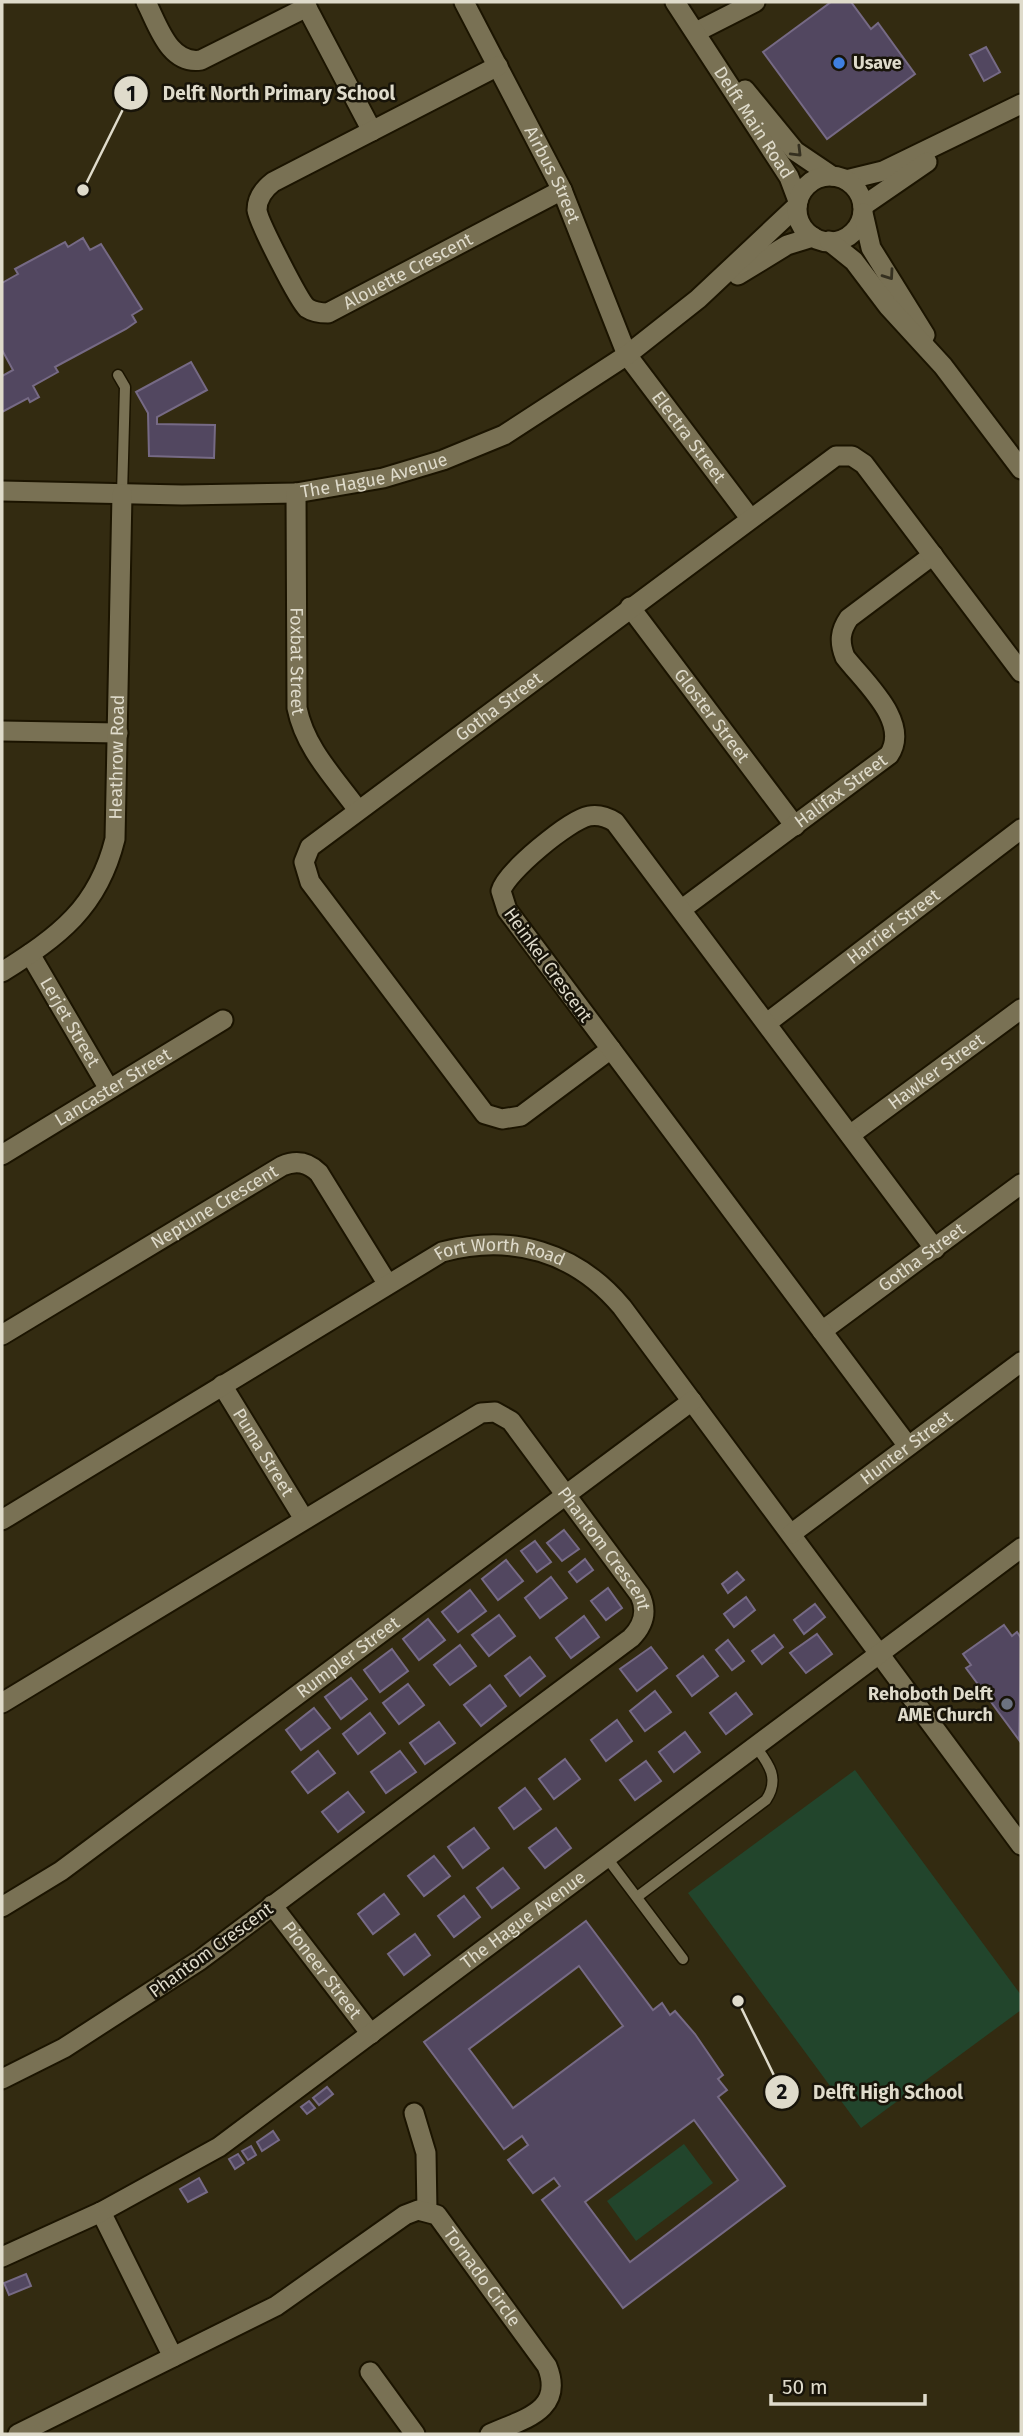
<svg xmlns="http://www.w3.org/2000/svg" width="1023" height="2436" font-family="'Fira Sans',sans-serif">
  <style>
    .green { fill: #22452c }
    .building { fill: #524760; stroke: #766a85; stroke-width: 2; fill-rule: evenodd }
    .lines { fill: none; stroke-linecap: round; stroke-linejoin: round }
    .service-casing { stroke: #1b1400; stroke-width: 13 }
    .minor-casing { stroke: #1b1400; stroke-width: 23 }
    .tertiary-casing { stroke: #1b1400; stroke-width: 23 }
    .service { stroke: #797154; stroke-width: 10 }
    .minor { stroke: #797154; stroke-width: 19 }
    .tertiary { stroke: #797154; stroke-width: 19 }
    .oneway { stroke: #353020 }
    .shop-dot { fill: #3f7fe0; stroke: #181409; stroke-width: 2.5 }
    .worship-dot { fill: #6b7280; stroke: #181409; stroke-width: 2.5 }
    .labels { text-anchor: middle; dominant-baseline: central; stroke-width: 5; stroke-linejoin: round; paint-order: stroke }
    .poi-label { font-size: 18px; font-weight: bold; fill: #dfdbcb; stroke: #181409; text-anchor: start }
    .street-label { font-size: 18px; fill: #dfdbcb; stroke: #181409 }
    .leader { fill: none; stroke: #dfdbcb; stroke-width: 2.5 }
    .callout-dot { fill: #dfdbcb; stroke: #181409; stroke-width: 2.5 }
    .mark-label { font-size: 21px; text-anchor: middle; font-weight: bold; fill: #111 }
    .callout-label { font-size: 19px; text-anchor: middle; font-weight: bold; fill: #dfdbcb; stroke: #181409; stroke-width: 5; stroke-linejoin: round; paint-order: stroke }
  </style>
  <rect width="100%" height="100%" fill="#332b11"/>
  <!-- green -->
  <g class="green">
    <polygon points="855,1770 1021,1995 1021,2010 861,2128 688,1893"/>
    <polygon points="684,2144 713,2183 636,2241 607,2201"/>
  </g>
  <!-- building -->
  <g class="building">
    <polygon points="831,2 851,2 871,29 878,23 915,74 827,139 763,52"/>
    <polygon points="986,47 1000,72 984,81 970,55"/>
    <polygon points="83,238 90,250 101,244 142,309 132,315 136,322 126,329 55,367 58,372 33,386 39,397 30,402 28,398 2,412 2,376 13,370 2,350 2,283 18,274 15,269 65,242 68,247"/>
    <polygon points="191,362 207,390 157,417 157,424 215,425 214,458 149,456 148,413 136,392"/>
    <polygon points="564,1530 579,1549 562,1561 547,1543"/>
    <polygon points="535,1541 551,1562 537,1572 521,1551"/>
    <polygon points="585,1559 593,1570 577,1582 569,1572"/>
    <polygon points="506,1560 523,1581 498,1600 482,1579"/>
    <polygon points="737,1572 744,1580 728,1593 722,1584"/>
    <polygon points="551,1577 567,1598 540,1618 525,1598"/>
    <polygon points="608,1588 622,1608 606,1620 591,1601"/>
    <polygon points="470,1590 486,1611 458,1632 442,1612"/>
    <polygon points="746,1597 755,1610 734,1627 724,1614"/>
    <polygon points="815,1604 825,1617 804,1634 794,1620"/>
    <polygon points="499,1615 515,1636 489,1656 472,1635"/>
    <polygon points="584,1616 599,1637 571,1658 556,1638"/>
    <polygon points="428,1619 445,1640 419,1660 403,1639"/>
    <polygon points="1004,1625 1012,1636 1017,1632 1021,1638 1019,1740 966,1668 971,1665 963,1654"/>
    <polygon points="817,1634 832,1654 806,1673 790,1653"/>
    <polygon points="774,1635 783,1647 762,1664 752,1651"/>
    <polygon points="728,1640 744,1661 732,1670 716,1650"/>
    <polygon points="460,1645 476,1666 450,1685 434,1665"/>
    <polygon points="651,1647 667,1668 637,1691 620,1669"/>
    <polygon points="392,1649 408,1671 380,1692 364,1670"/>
    <polygon points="703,1656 718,1676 692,1696 677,1676"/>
    <polygon points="530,1657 545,1676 520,1696 505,1676"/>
    <polygon points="351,1678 367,1699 341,1719 325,1697"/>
    <polygon points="408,1684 424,1705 399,1724 383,1703"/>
    <polygon points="490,1685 506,1706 481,1726 464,1705"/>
    <polygon points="655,1691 671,1712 645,1731 630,1711"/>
    <polygon points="736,1693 752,1714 726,1734 710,1713"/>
    <polygon points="314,1708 330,1728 301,1750 286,1730"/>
    <polygon points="370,1713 385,1733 358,1754 343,1734"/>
    <polygon points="617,1720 632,1741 606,1761 591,1740"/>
    <polygon points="439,1722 455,1743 425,1764 410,1743"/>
    <polygon points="685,1732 700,1752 674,1772 659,1752"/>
    <polygon points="318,1751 335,1773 308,1793 292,1772"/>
    <polygon points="400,1751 416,1772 386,1793 371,1772"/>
    <polygon points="565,1759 580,1779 554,1799 539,1779"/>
    <polygon points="646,1761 661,1781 635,1800 620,1780"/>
    <polygon points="525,1788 541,1809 514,1829 499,1808"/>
    <polygon points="348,1792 364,1812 338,1832 322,1812"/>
    <polygon points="474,1828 489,1848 463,1868 448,1847"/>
    <polygon points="556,1828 571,1848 545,1868 529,1848"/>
    <polygon points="434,1856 450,1876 424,1896 408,1876"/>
    <polygon points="503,1868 519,1888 492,1908 477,1888"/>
    <polygon points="384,1894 399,1914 373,1934 358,1914"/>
    <polygon points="464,1896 480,1917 454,1937 438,1916"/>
    <path d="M586,1921L653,2010L662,2003L670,2015L675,2011L695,2034L723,2075L718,2079L727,2090L718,2097L785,2186L623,2308L542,2200L560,2186L554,2178L533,2193L508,2160L528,2145L522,2136L504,2149L424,2042ZM579,1966L623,2026L513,2108L469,2049ZM694,2120L738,2180L630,2262L585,2202Z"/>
    <polygon points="415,1934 430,1955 404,1975 388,1954"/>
    <polygon points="327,2087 333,2094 319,2105 313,2098"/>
    <polygon points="309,2101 315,2108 307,2114 301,2107"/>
    <polygon points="273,2131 279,2140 262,2151 257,2142"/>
    <polygon points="251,2146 256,2155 248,2160 242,2151"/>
    <polygon points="238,2154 244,2163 235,2169 229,2159"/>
    <polygon points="199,2178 207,2192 188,2202 180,2189"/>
    <polygon points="26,2274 31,2286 9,2295 4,2283"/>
  </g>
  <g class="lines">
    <defs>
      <g id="service">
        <polyline points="118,375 125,387 122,494"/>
        <polyline points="607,1858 683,1959"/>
        <path d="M637,1897L766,1800C780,1779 769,1764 756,1747"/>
      </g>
      <g id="minor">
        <path d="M146,2C158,25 169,65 201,60L307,7"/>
        <polyline points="304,2 372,131"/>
        <path id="s1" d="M464,2L562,190L627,355L750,518"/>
        <polyline points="696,32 755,2"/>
        <path id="s2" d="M498,66L273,182C264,189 257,198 257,210C258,221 299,301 307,308C313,312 321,313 328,313L562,190"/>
        <polyline points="846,180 883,171 1021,104"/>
        <polyline points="863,206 927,162"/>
        <polyline points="738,275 787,245 813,237"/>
        <path id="s3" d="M2,491L182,495L296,493L383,478L443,460L504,435L627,355L698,299L797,206"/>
        <path id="s4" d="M296,493L297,708C305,748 334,777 358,810"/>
        <path id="s5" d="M630,607L795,826"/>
        <polyline points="2,731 118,733"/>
        <path id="s6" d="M682,909L889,755C911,722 864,682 845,657C839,642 840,631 849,618L933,555"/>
        <path id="s7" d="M30,954L109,1089"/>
        <path id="s8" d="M2,972C59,936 98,908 115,839L122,494"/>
        <path id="s9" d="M767,1023L1021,829"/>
        <path id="s10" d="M611,1049L521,1116L502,1119L485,1114L310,882L304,862L310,847L836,456H852L864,464L1021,672"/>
        <path id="s11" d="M850,1135L1021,1009"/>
        <path id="s12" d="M2,1155L223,1020"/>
        <path id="s13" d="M822,1331L1021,1184"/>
        <path id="s14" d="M2,1335L282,1166C296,1160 308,1162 319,1173L387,1283"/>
        <path id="s15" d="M222,1385L304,1519"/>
        <path d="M908,1446L507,910L501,891C506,872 569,820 589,816C599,814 607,817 615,822L935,1249"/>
        <path id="s16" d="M2,1520L442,1252C512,1233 576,1252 622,1307L1021,1845"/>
        <path id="s17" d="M791,1534L1021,1362"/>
        <path id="s18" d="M2,1703L481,1413L495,1412L511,1421L640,1595C648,1612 643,1626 631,1638L200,1960L64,2048L2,2079"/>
        <path id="s19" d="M272,1905L371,2034"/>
        <path id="s20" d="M2,1907L61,1871L692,1401"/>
        <polyline points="414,2113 426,2153 427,2211"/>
        <polyline points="101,2212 173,2357"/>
        <path id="s21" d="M2,2257L101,2212L219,2147L1021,1548"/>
        <polyline points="370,2372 415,2434"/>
        <path id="s22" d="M18,2434L276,2306L405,2215L418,2210L437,2215L547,2366C565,2411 523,2419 490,2434"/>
      </g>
      <g id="tertiary">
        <path id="s23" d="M675,2L789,177L798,201"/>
        <polyline points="745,90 795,151 832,176"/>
        <circle cx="830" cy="209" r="33"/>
        <polyline points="863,213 871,248 925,335"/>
        <polyline points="829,241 854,261 888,306 943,366 1021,469"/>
      </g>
    </defs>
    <!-- service casing -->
    <use href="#service" class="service-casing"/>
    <!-- minor casing -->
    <use href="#minor" class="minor-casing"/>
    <!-- tertiary casing -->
    <use href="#tertiary" class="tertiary-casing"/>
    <!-- service -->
    <use href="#service" class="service"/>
    <!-- minor -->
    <use href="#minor" class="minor"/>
    <!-- tertiary -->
    <use href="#tertiary" class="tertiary"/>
  </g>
  <!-- one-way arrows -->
  <defs><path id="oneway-chevron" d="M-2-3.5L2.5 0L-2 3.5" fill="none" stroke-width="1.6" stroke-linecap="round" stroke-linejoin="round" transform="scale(1.75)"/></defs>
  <g class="oneway">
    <use href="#oneway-chevron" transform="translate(797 152) rotate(45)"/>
    <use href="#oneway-chevron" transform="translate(889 275) rotate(55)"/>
  </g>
  <!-- markers -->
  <circle class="shop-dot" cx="839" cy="63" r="7"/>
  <circle class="worship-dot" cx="1007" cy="1704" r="7"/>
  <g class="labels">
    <!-- poi labels -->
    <g class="poi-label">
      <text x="853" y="63">Usave</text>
      <text x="993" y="1694" text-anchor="end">Rehoboth Delft<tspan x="993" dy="21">AME Church</tspan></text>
    </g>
    <!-- street labels -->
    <g class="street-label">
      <text stroke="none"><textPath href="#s23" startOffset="144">Delft Main Road</textPath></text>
      <text stroke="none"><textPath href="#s1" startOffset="194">Airbus Street</textPath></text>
      <text stroke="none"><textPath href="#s2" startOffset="509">Alouette Crescent</textPath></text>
      <text stroke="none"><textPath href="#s1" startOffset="492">Electra Street</textPath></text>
      <text stroke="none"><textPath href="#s3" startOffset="374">The Hague Avenue</textPath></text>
      <text stroke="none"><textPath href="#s4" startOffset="168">Foxbat Street</textPath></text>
      <text stroke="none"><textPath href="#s10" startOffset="712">Gotha Street</textPath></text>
      <text stroke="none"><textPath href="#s5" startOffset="136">Gloster Street</textPath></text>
      <text stroke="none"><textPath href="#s8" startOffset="262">Heathrow Road</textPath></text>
      <text stroke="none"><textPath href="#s6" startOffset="198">Halifax Street</textPath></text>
      <text stroke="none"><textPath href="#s9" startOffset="159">Harrier Street</textPath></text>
      <text transform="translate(548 965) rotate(54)">Heinkel Crescent</text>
      <text stroke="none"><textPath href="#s7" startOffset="79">Lerjet Street</textPath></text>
      <text stroke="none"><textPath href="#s11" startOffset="107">Hawker Street</textPath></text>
      <text stroke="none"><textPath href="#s12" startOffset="130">Lancaster Street</textPath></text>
      <text stroke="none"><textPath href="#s14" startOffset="248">Neptune Crescent</textPath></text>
      <text stroke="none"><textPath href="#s13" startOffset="124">Gotha Street</textPath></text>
      <text stroke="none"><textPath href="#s16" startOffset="574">Fort Worth Road</textPath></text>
      <text stroke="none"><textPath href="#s17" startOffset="144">Hunter Street</textPath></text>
      <text stroke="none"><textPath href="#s15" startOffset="79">Puma Street</textPath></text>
      <text stroke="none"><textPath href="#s18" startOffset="751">Phantom Crescent</textPath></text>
      <text stroke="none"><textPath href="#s20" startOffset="427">Rumpler Street</textPath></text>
      <text stroke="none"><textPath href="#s21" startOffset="623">The Hague Avenue</textPath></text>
      <text transform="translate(211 1950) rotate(-36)">Phantom Crescent</text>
      <text stroke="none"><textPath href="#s19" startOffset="82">Pioneer Street</textPath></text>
      <text stroke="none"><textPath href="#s22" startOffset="556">Tornado Circle</textPath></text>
    </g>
  </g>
  <!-- callouts -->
  <path class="leader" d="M83 190L131 93M738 2001L782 2092"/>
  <g class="callout-dot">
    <circle cx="83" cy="190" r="7"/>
    <circle cx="738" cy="2001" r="7"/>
    <circle cx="131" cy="93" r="18"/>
    <circle cx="782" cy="2092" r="18"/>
  </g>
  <g class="mark-label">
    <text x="131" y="101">1</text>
    <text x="782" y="2099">2</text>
  </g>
  <g class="callout-label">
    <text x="279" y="100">Delft North Primary School</text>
    <text x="888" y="2099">Delft High School</text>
  </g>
  <!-- border -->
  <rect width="1023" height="2436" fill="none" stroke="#dfdbcb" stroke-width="7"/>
  <!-- scale -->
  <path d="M771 2394v10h154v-10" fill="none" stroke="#dfdbcb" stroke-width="3.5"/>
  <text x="782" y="2394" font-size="21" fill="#dfdbcb" stroke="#181409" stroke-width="5" paint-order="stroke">50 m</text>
</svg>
